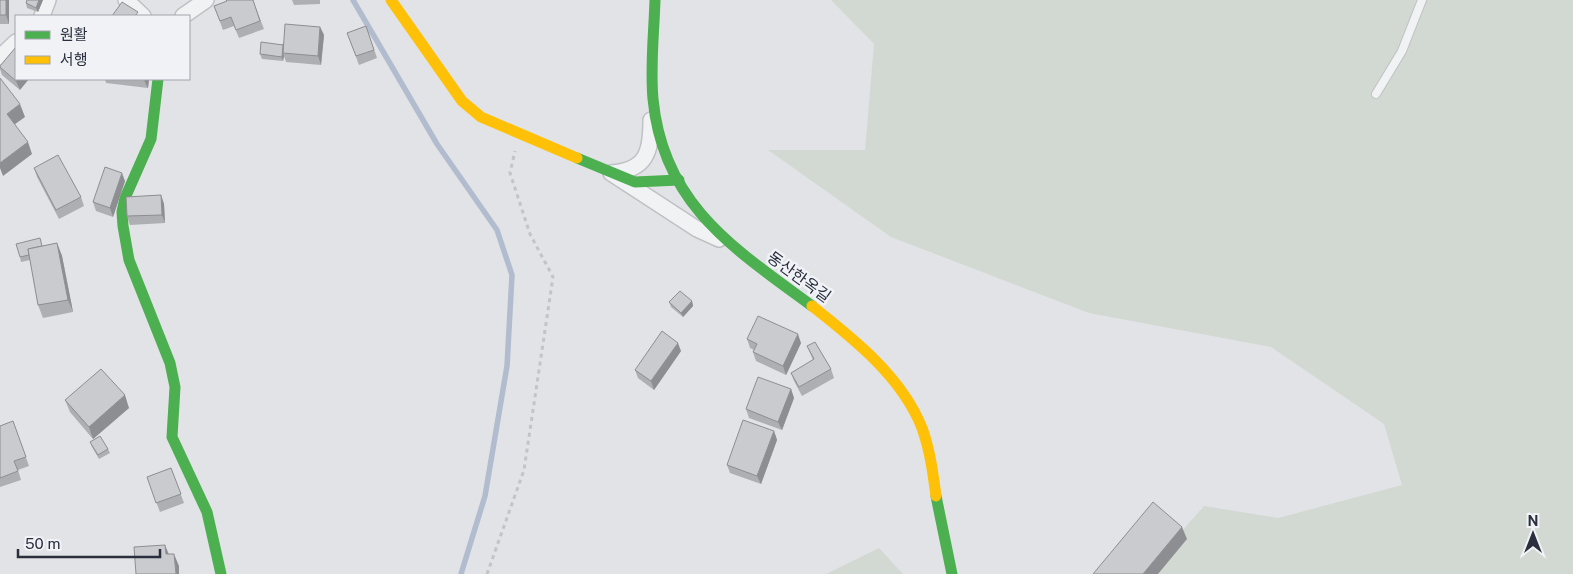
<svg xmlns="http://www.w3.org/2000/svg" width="1573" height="574" font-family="'Public Sans','Noto Sans KR',sans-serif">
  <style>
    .green { fill: #d2d9d2 }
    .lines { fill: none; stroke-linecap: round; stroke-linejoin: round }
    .stream { stroke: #b2bccf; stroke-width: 5.5 }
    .lane-casing { stroke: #c0c1c4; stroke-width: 10 }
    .street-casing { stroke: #c0c1c4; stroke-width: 18 }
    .path { stroke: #c3c4c8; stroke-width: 3; stroke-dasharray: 4 4; stroke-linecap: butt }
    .lane { stroke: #f1f2f4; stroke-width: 8 }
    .street { stroke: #f1f2f4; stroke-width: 15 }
    .fast { stroke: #4caf50; stroke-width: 11 }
    .slow { stroke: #ffc107; stroke-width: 11 }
    .wall { fill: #aeafb2 }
    .shaded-wall { fill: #8d8e91 }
    .building { fill: #cacbcf; stroke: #8d8e91 }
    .labels { text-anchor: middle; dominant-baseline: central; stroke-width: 5; stroke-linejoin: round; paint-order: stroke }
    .street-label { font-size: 16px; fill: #2a2f3e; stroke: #f0f2f6 }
  </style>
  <rect width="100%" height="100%" fill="#e2e3e6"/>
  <!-- green -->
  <g class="green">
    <polygon points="831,0 1573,0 1573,574 1144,574 1204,506 1278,518 1402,485 1384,424 1271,347 1089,313 891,237 768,150 865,150 874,44"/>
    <polygon points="879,548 903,574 826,574"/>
  </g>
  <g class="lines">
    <!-- stream -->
    <polyline class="stream" points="353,0 437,144 497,230 512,275 507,366 485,496 461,574"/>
    <defs>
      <polyline id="lane" points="1376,94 1402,51 1422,0"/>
      <g id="street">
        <polyline points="126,0 143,16"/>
        <polyline points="42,16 48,0"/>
        <polyline points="183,16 206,0"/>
        <polyline points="0,57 16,42"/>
        <path d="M651,120C651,152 647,170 611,173L697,229L719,239"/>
      </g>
    </defs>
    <!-- lane casing -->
    <use href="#lane" class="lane-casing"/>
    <!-- street casing -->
    <use href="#street" class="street-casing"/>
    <!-- path -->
    <polyline class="path" points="487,574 524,470 553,277 530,234 510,173 515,151"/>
    <!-- lane -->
    <use href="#lane" class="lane"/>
    <!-- street -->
    <use href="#street" class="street"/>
    <!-- fast -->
    <g class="fast">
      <path d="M655,0C654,33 650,66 653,99C663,205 735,249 812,306"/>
      <polyline points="158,79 151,139 125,198 122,212 123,226 129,260 170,363 175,387 172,437 207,512 221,574"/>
      <polyline points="577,158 635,182 679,180"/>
      <polyline points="936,496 952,574"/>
    </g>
    <!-- slow -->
    <g class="slow">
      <polyline points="391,0 462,101 481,117 577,158"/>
      <path d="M812,306C854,339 902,377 922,428C930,450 933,473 936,496"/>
    </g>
  </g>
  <!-- wall -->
  <g class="wall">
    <rect x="0" y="0" width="9" height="24"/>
    <polygon points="27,0 43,0 38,12 27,8 26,3"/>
    <polygon points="253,0 264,29 239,38 234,26 223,30 214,6 227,1"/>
    <polygon points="292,0 320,0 320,4 294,5"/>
    <polygon points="366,26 377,58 359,65 347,33"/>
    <polygon points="320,27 324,35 321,65 286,62 284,56 283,61 262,59 260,54"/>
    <polygon points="16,47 20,90 2,75 0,69 0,66"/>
    <polygon points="105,79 149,79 148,88 106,83"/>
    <polygon points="34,168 81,197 84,206 59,219 37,177"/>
    <polygon points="125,181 113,217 96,211 93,202"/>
    <polygon points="161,195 164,204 165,223 130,225 127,216"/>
    <polygon points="57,243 62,256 73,312 43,318 38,305 30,260 21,262 20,257 42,246"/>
    <polygon points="692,301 693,306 683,317 671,307 669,302"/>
    <polygon points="747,339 801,343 786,375 756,361 753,352 754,350 750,348"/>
    <polygon points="807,346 831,369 834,378 802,396 794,381 791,373 813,360"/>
    <polygon points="681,351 654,390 638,378 635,370"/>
    <polygon points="791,389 794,398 782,430 749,418 746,409"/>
    <polygon points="65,400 129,408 93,439 70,412"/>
    <polygon points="13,421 29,466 18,470 21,480 0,487 0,426"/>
    <polygon points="774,431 777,440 761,484 730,473 727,465"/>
    <polygon points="90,442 108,449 110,453 99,459 92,447"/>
    <polygon points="171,468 184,503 160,512 147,477"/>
  </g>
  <!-- shaded-wall -->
  <g class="shaded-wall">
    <polygon points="6,0 9,0 9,24 6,15"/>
    <polygon points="39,0 43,0 38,12 36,8"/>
    <polygon points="320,27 324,35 321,65 318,56"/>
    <polygon points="283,45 285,49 283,53 284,56 283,61 282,57"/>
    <polygon points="19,79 29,79 20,90 16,81"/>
    <polygon points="144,79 149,79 148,88 144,80"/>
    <polygon points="20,104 25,117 11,127 7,114"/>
    <polygon points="28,142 32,154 3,176 0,168 0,163"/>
    <polygon points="122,173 125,181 113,217 110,208"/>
    <polygon points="161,195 164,204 165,223 162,215"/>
    <polygon points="57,243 62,256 73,312 68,300"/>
    <polygon points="692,301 693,306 683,317 681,313"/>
    <polygon points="798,334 801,343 786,375 783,366"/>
    <polygon points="678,343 681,351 654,390 651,381"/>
    <polygon points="791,389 794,398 782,430 778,422"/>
    <polygon points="125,395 129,408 93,439 89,427"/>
    <polygon points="774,431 777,440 761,484 757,476"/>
    <polygon points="1182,527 1187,539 1158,574 1143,574"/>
    <polygon points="165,545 170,557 166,554"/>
    <polygon points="174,554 179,566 179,574 176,574"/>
  </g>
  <!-- building -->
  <g class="building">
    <rect x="0" y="0" width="6" height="15"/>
    <polygon points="27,0 39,0 36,8 26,3"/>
    <polygon points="226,0 253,0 260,21 236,30 231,17 220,21 214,6 227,1"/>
    <polygon points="122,2 138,12 135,16 112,16"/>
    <polygon points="285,24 320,27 318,56 283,53"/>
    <polygon points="366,26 374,50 356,56 347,33"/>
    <polygon points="261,42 283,45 282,57 260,54"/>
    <polygon points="16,47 16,79 19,79 16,81 0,67 0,66"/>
    <polygon points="0,78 20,104 7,114 28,142 0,163"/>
    <polygon points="58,155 81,197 56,210 34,168"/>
    <polygon points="105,167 122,173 110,208 93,202"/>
    <polygon points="161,195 162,215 127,216 126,197"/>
    <polygon points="40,238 42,246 28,249 29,255 20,257 16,244"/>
    <polygon points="57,243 68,300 38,305 28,249"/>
    <polygon points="680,291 692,301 681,313 669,302"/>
    <polygon points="758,316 798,334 783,366 753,352 757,344 747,339"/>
    <polygon points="662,331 678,343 651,381 635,370"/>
    <polygon points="815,342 831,369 799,387 791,373 814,359 807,346"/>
    <polygon points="101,369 125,395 89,427 65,400"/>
    <polygon points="758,377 791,389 778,422 746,409"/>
    <polygon points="743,420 774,431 757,476 727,465"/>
    <polygon points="13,421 26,457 14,461 18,471 0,478 0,426"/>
    <polygon points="100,436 108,449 98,455 90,442"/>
    <polygon points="171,468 181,494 156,503 147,477"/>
    <polygon points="1153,502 1182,527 1143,574 1093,574"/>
    <polygon points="165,545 166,554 174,554 176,574 136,574 134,547"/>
  </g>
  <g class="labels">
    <!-- street labels -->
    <g class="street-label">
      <text transform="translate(799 277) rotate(36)">동산한옥길</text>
    </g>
  </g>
  <!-- legend -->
  <rect x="15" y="15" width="175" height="65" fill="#f0f2f6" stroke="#a1a4ac"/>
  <rect x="25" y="31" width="25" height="8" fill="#4caf50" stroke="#a1a4ac"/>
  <text x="60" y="40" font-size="15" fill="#2a2f3e">원활</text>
  <rect x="25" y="56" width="25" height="8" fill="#ffc107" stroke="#a1a4ac"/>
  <text x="60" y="65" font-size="15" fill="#2a2f3e">서행</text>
  <!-- north arrow -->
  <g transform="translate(1533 534)" stroke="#f0f2f6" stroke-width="4" paint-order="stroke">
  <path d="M0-4L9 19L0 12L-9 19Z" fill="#2a2f3e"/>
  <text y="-8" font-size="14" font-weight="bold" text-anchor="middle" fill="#2a2f3e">N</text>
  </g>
  <!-- scale -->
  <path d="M18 549v8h142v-8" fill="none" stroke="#2a2f3e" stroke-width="2.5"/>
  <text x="25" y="549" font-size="15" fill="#2a2f3e" stroke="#f0f2f6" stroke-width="4" paint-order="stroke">50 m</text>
</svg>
